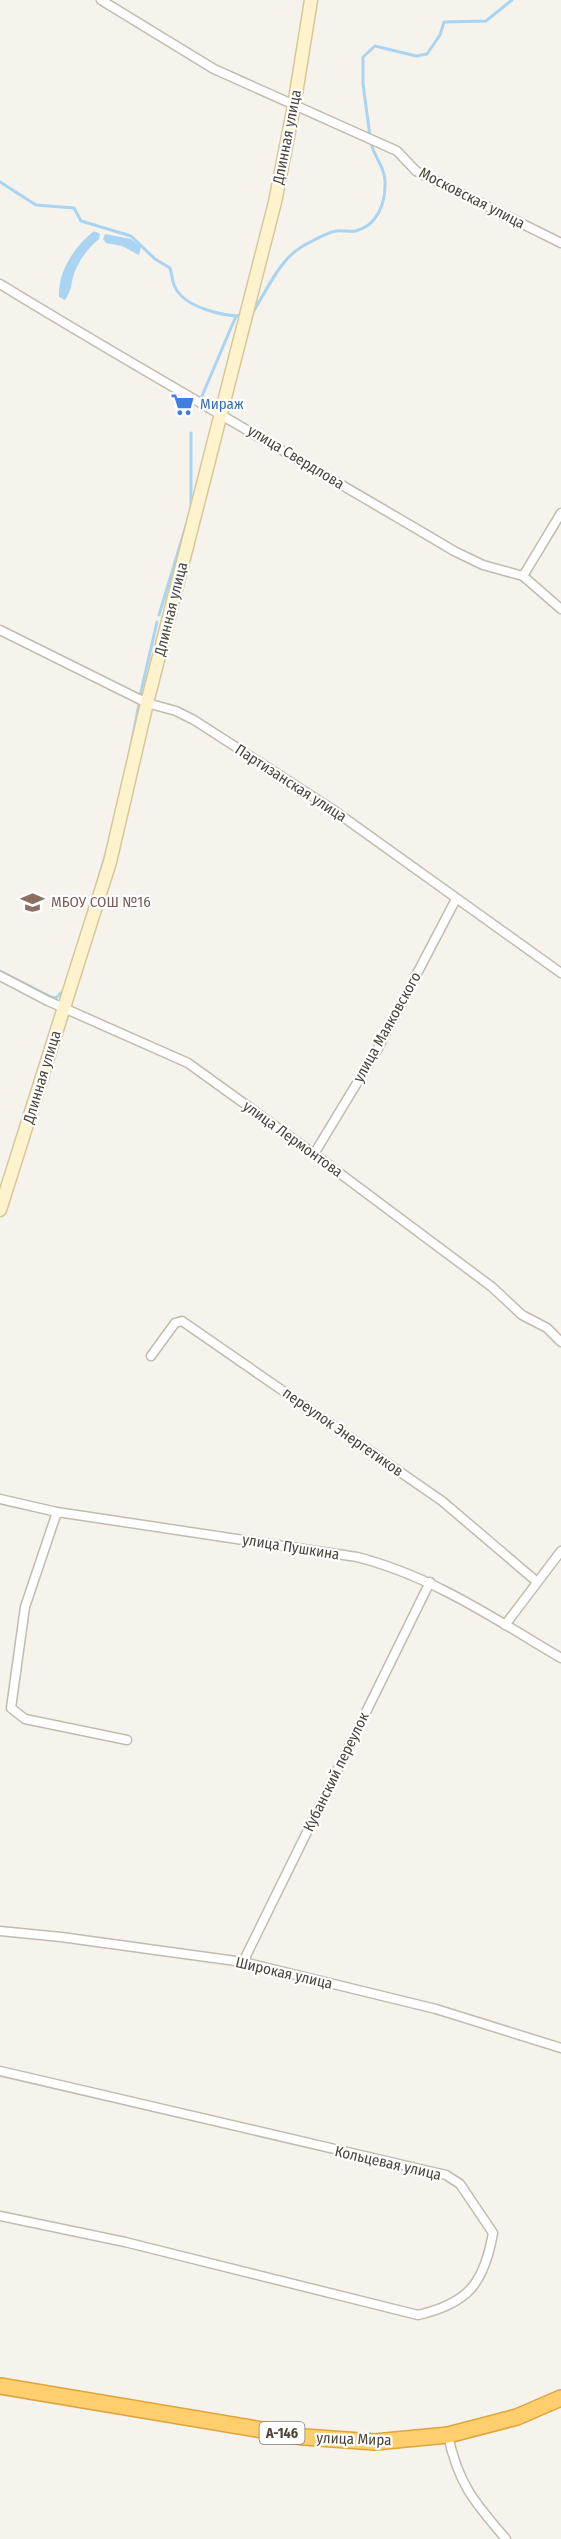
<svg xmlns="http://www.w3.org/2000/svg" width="561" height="2539" font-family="'Fira Sans Condensed',sans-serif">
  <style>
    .water { fill: #a9d4f2 }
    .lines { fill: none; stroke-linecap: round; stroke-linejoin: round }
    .stream { stroke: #a9d4f2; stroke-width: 3 }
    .street-casing { stroke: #c2bbae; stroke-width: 11 }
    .secondary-casing { stroke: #d6c79b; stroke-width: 15 }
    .highway-casing { stroke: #e0a43c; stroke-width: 18 }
    .street { stroke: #fff; stroke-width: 8 }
    .secondary { stroke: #fff3cd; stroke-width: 12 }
    .highway { stroke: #ffcf6e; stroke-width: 15 }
    .labels { text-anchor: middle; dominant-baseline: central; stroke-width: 4.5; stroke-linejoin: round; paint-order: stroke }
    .shield { fill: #fff; stroke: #817c74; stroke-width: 1.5 }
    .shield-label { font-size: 14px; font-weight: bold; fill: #4b4439 }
    .street-label { font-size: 15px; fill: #4b4439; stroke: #fff }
    .shop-label { font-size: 15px; fill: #366cbe; stroke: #fff; text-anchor: start }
    .education-label { font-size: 15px; fill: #785e54; stroke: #fff; text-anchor: start }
  </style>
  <rect width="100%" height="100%" fill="#f6f3ec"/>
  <!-- water -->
  <g class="water">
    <path d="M94,231L100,234L99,239C89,247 80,259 75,271C71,281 72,291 65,300L59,297C58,271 74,247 94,231Z"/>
    <polygon points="105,234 131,239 141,247 139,255 122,246 106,243 103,239"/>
  </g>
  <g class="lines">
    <!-- stream -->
    <g class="stream">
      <polyline points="370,136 363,84 363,57 375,46 416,56 427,54 440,35 444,22 486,21 512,0"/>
      <path d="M0,182L36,205L74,208L81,221L131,236L155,259L170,268C172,274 172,282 175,287C184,307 222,316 242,316"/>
      <path d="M251,315C266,293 279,259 303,246C312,241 326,233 336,231C342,230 349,232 355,231C378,226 386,202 385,180C384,165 373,156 371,142"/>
      <polyline points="202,396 236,316"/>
      <polyline points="159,615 191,509 191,433"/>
      <polyline points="140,696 157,622"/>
      <polyline points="129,756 139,704"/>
      <polyline points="97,884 106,853"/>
      <polyline points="0,971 51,997 56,998 64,990"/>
    </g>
    <defs>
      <g id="street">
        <polyline points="101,0 214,69 397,151 416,171 561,243"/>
        <path d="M0,284C150,376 303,461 454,551L483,565L523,576L561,609"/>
        <polyline points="523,576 561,513"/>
        <polyline points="0,630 147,703 176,711 194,720 332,809 561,973"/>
        <polyline points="0,976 48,1001 188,1063 314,1154 492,1287 522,1315 547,1328 561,1342"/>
        <polyline points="314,1154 377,1050 456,899"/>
        <polyline points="151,1356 175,1323 182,1321 442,1501 536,1581"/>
        <path d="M0,1499L57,1512L357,1557C432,1576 495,1619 561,1658"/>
        <polyline points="57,1512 25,1607 11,1708 25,1719 127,1740"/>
        <polyline points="505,1625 561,1551"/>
        <polyline points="0,1931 61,1937 243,1962 436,2009 561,2048"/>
        <polyline points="243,1962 430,1582"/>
        <path d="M0,2071L446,2175L460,2184L493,2233C484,2283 469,2303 418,2315L125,2242L0,2216"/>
        <path d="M448,2435C458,2484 475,2503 506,2539"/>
      </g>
      <polyline id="secondary" points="0,1210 110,862 147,703 275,202 294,106 311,0"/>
      <polyline id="highway" points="0,2386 304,2437 375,2442 448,2435 517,2417 561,2398"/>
    </defs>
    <!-- street casing -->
    <use href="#street" class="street-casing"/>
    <!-- secondary casing -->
    <use href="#secondary" class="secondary-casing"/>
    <!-- highway casing -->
    <use href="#highway" class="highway-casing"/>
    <!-- street -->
    <use href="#street" class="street"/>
    <!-- secondary -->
    <use href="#secondary" class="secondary"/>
    <!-- highway -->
    <use href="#highway" class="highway"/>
  </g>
  <!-- icons -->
  <defs>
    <symbol id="supermarket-bare" viewBox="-9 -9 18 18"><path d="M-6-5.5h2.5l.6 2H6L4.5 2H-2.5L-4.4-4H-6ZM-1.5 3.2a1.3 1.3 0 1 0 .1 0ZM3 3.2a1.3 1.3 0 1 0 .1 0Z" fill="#3f7fe0" stroke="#fff" stroke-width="2.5" paint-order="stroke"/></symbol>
    <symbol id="school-bare" viewBox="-9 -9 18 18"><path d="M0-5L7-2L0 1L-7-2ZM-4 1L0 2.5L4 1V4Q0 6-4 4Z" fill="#8d6e63" stroke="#fff" stroke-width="2.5" paint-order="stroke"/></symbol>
  </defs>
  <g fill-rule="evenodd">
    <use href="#supermarket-bare" x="166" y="388" width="33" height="33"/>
    <use href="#school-bare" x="16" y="886" width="33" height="33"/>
  </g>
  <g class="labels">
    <!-- shield labels -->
    <rect class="shield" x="259.5" y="2422" width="45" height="22" rx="4.5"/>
    <g class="shield-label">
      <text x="282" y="2433">А-146</text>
    </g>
    <!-- street labels -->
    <g class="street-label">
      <text transform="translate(287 137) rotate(-79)">Длинная улица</text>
      <text transform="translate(472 198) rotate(27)">Московская улица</text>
      <text transform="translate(296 457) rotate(31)">улица Свердлова</text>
      <text transform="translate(171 609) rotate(-76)">Длинная улица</text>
      <text transform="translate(291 783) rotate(33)">Партизанская улица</text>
      <text transform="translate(387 1027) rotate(-61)">улица Маяковского</text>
      <text transform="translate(42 1077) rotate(-73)">Длинная улица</text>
      <text transform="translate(293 1139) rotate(36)">улица Лермонтова</text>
      <text transform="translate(343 1432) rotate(35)">переулок Энергетиков</text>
      <text transform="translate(291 1547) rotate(9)">улица Пушкина</text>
      <text transform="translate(336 1772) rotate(-64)">Кубанский переулок</text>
      <text transform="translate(284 1973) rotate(13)">Широкая улица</text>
      <text transform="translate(388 2163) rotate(13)">Кольцевая улица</text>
      <text transform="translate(354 2439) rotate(2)">улица Мира</text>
    </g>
    <!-- shop labels -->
    <g class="shop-label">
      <text x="200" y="404">Мираж</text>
    </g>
    <!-- education labels -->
    <g class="education-label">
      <text x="51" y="902">МБОУ СОШ №16</text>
    </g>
  </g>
</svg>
